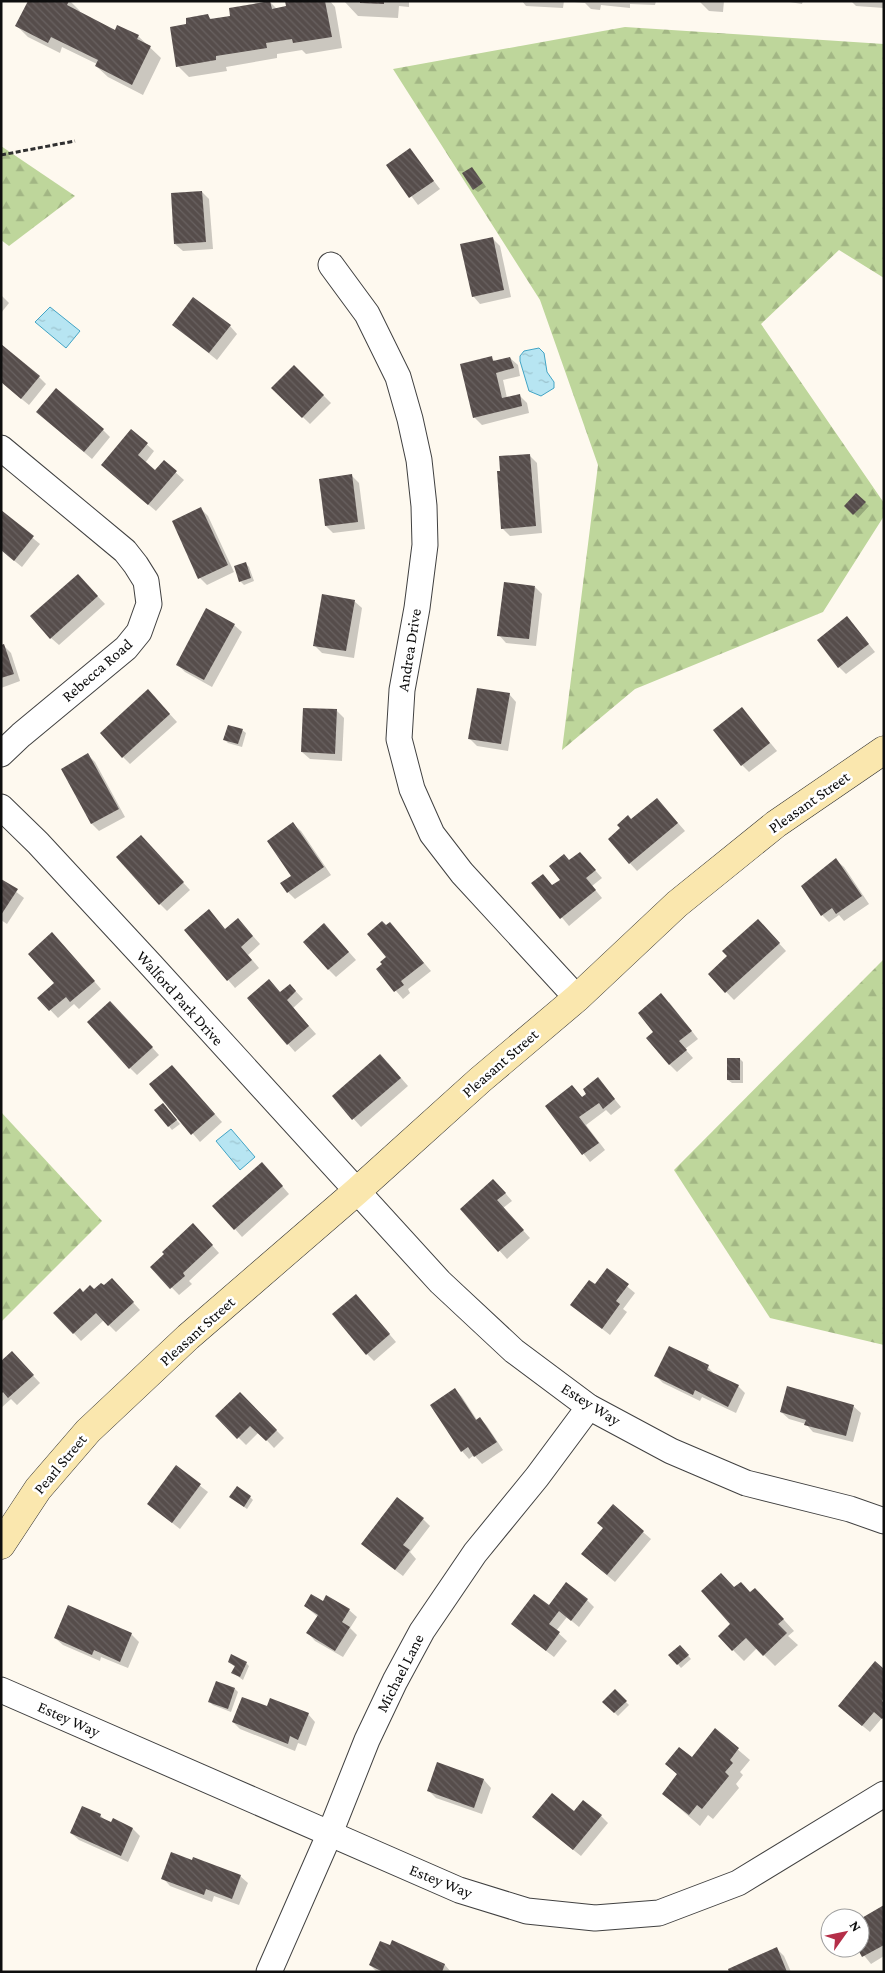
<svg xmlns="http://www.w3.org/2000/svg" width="885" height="1973" font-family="'Crimson Pro',serif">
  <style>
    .forest { fill: url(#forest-firs) }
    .water { fill: url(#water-ripples); stroke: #42a4c5 }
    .shadow { fill: #0003 }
    .building { fill: url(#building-back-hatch) }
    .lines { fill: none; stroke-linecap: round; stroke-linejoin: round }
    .street-casing { stroke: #414141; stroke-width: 27 }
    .secondary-casing { stroke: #303030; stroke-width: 29 }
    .path { stroke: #303030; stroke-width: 3; stroke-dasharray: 5 2.5; stroke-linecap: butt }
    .street { stroke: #fff; stroke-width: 25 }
    .secondary { stroke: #fae7ae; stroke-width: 28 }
    .labels { text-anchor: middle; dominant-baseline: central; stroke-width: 5; stroke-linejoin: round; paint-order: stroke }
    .street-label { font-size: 16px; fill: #0e0e0e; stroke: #fff }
  </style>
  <defs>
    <pattern id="forest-firs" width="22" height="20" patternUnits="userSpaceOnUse" patternTransform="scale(1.25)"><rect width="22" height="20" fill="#bed69b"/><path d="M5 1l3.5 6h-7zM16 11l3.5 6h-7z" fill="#a2b684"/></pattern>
    <pattern id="water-ripples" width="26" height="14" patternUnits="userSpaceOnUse" patternTransform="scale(1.25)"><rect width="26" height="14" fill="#b7e5f2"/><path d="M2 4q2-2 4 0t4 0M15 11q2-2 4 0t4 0" fill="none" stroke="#9cc3ce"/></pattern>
    <pattern id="building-back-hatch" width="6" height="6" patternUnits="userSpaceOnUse" patternTransform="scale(1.25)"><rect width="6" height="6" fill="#564d4b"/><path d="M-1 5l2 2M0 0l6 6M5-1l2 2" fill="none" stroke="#696261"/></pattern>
  </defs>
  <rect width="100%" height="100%" fill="#fef9ef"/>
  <!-- forest -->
  <g class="forest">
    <polygon points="625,27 884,44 884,278 839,250 761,324 884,503 884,516 823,612 635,689 562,750 598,465 540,300 393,69"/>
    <polygon points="1,146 75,196 9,246 1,240"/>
    <polygon points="884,959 884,1345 770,1318 674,1170"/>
    <polygon points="1,1112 102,1221 1,1322"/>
  </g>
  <!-- water -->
  <g class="water">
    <polygon points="50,307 80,331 66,348 35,322"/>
    <polygon points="539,348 544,353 547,372 554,382 554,388 541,396 529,391 520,361 520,356 524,351"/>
    <polygon points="231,1129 255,1157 240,1170 216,1141"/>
  </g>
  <!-- shadow -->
  <g class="shadow">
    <polygon points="29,1 70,1 80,11 79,13 116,31 138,36 161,58 143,95 108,77 96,66 97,64 62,47 60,53 28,37 17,26"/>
    <polygon points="289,1 330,1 335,7 342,48 306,54 302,50 277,54 277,58 226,67 227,71 189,77 178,66 188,25 208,16 212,20 232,17 231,9 270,2 277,9 287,7"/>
    <polygon points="344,1 409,1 409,7 399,6 398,18 358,16"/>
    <polygon points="522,1 656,1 655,5 630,4 630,8 601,5 600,10 591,9 585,3 564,1 563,8 526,6"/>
    <polygon points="699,1 724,1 723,12 709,11"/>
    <polygon points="783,1 803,1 802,4"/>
    <polygon points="851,1 884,1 884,8 856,6"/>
    <polygon points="410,150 440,189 418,205 388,165"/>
    <polygon points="475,171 486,187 478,192 474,189"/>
    <polygon points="202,192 209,199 213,249 183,251 175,244"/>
    <polygon points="493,239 500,246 511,297 480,304 473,296"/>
    <polygon points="1,295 9,303 1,313"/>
    <polygon points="174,325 230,326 237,334 217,360"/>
    <polygon points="491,358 495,361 510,358 518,365 520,376 503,380 507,398 519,395 527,403 529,413 482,425 475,418 461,365"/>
    <polygon points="294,366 331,403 310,424 273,388"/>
    <polygon points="39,377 46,384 29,405 1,382"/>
    <polygon points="45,419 103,430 110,437 92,459"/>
    <polygon points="132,431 154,451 145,463 155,472 164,462 184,480 156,511 110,472"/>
    <polygon points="529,455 537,463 542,533 510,536 502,528"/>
    <polygon points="352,476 359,483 365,529 333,533 326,526"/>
    <polygon points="856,495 869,506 858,518 846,506"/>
    <polygon points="200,508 208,516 234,572 207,585 200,578"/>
    <polygon points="1,512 40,544 22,567 1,550"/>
    <polygon points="246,564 249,567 254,581 244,585 240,581"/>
    <polygon points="85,583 105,604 59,645 51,638"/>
    <polygon points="535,587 542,594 536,646 506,643 499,635"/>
    <polygon points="354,601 362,608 354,658 322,653 314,645"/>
    <polygon points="847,617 875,652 846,674 839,667"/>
    <polygon points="234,625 242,632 212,687 185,672 177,664"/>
    <polygon points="3,645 11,653 20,681 1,688 1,646"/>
    <polygon points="509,694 516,702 508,751 477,746 470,739"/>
    <polygon points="155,698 177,722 130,764 123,757"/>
    <polygon points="742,709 777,751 749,772 742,765"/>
    <polygon points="337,711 344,718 342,761 310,759 302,752"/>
    <polygon points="242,730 246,733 242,747 228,743 225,740"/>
    <polygon points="88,755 95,762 125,817 99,831 92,824 62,769"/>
    <polygon points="664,807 685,831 637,871 609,840"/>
    <polygon points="293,824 301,831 331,875 295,899 288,892 293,876"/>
    <polygon points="148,844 190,890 167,911 160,904"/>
    <polygon points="580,853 602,878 592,886 602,898 569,926 533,883 553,886 561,880 570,861"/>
    <polygon points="836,860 844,867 869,904 844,921 839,915 829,922 822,915"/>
    <polygon points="1,880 24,898 7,924 1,920"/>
    <polygon points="390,923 431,971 408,989 410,993 403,999 378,970 388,957 386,927"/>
    <polygon points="245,927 260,944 248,955 259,968 235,988 186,930 225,930"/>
    <polygon points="765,928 786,951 734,1000 709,974"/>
    <polygon points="332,933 356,960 336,977 329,970"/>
    <polygon points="59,941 101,989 79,1009 74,1004 58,1018 39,998 56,984"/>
    <polygon points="290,985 303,999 293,1008 316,1034 295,1052 248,998 281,993"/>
    <polygon points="669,1002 698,1039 685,1049 693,1058 677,1072 669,1064 655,1032"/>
    <polygon points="118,1010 159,1055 137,1075 130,1068"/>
    <polygon points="740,1059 743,1062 743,1083 732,1083 728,1080"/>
    <polygon points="388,1063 408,1086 361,1127 333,1096"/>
    <polygon points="179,1074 222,1122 200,1142 151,1085"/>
    <polygon points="598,1079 621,1107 611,1115 606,1110 586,1125 605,1150 590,1162 546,1106 572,1086 583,1098"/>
    <polygon points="166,1108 180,1124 172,1130 156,1110"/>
    <polygon points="269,1171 289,1194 242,1237 235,1229"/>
    <polygon points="501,1188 512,1201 503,1208 530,1238 507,1259 462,1209"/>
    <polygon points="200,1232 219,1253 189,1281 192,1284 179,1295 152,1267"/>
    <polygon points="607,1270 635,1293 623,1309 627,1312 610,1335 572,1305 595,1286"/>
    <polygon points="104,1287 119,1287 140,1310 116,1332 104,1320 81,1341 55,1313 83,1293"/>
    <polygon points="363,1303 396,1342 374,1361 367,1354"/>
    <polygon points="19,1361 40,1383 17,1405 11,1399 1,1408 1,1363"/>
    <polygon points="708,1367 715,1375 738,1386 745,1393 736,1413 702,1397 700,1401 663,1383 656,1376"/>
    <polygon points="455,1389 462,1397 477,1420 480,1418 487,1426 503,1450 482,1464 474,1455 469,1459 462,1451 431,1405"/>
    <polygon points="240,1394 284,1438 274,1448 259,1432 246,1445 217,1416"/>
    <polygon points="853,1406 861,1413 853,1442 813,1432 806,1424 789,1419 781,1412"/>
    <polygon points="176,1467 208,1492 180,1529 148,1504"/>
    <polygon points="250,1497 253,1500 247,1509 234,1500"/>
    <polygon points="613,1506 651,1539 615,1582 590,1561"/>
    <polygon points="423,1519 430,1526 410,1552 416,1559 403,1576 370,1551"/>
    <polygon points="735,1589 766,1600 794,1631 788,1636 798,1645 775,1666 757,1648 744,1661 733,1650 732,1624"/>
    <polygon points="587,1600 594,1607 579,1627 567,1617 556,1631 567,1641 554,1657 520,1631 549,1607"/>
    <polygon points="323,1602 349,1610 357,1617 350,1628 357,1635 343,1657 315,1641 308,1633 318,1617 305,1606"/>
    <polygon points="131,1634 139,1642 128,1668 101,1657 100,1661 63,1645 55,1638"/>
    <polygon points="683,1650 691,1659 681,1668 670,1655"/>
    <polygon points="229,1662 246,1663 249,1666 243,1680 233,1673 235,1667"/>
    <polygon points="884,1671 884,1720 882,1718 870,1732 847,1713"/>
    <polygon points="235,1689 238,1692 231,1712 213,1705 210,1702"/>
    <polygon points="615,1691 629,1705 618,1716 604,1702"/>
    <polygon points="308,1714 315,1722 306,1746 298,1743 295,1751 240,1729 233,1722"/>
    <polygon points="715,1730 750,1760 740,1772 743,1775 736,1784 739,1788 713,1819 708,1815 700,1826 663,1794 678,1775 667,1764 692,1759"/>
    <polygon points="438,1764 484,1780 491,1788 482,1814 436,1798 429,1791"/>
    <polygon points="574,1813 601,1816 608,1823 581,1856 541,1824"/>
    <polygon points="100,1815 107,1822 133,1829 140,1836 128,1862 79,1840 71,1833"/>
    <polygon points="240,1876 248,1883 239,1905 214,1896 212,1902 170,1886 163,1878"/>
    <polygon points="884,1907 884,1956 871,1964 858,1948 860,1948 860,1920"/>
    <polygon points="393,1941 445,1965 451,1972 377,1972 370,1965 390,1947"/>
    <polygon points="777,1949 784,1956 791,1972 730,1972"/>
  </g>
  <!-- building -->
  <g class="building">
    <polygon points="28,1 69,1 67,5 115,30 117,25 139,35 137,39 151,46 132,85 95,66 98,60 51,37 48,43 15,26"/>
    <polygon points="270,1 272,9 286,6 285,1 325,1 332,37 293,43 292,39 266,43 267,48 216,56 216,60 176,67 170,27 186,24 186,18 208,14 210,19 230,16 229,8"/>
    <polygon points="360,1 384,1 384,4 360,3"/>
    <polygon points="410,148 434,181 409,198 386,165"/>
    <polygon points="472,167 483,183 473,190 462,173"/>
    <polygon points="202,191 206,242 174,244 171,193"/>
    <polygon points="493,237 504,290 472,297 460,244"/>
    <polygon points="193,297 231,325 209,353 172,325"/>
    <polygon points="1,344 40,376 21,399 1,382"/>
    <polygon points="492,356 493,361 510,357 514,368 496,373 502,398 520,394 522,406 473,418 460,364"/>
    <polygon points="294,365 324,395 302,418 271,388"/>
    <polygon points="56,388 104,429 84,452 36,412"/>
    <polygon points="131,429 148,443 138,455 155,470 164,460 177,471 148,505 101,465"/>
    <polygon points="530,454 536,526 501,529 497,471 500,471 499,456"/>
    <polygon points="352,474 358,522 325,526 319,479"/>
    <polygon points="856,493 866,502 853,515 844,506"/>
    <polygon points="201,507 228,565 198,579 172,521"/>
    <polygon points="1,510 34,536 14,561 1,550"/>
    <polygon points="246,562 251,578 239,582 234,566"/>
    <polygon points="78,574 98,596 50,639 30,616"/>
    <polygon points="504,582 535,586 529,639 497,636"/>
    <polygon points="322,594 355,600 346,651 313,646"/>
    <polygon points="206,608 235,624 204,680 176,665"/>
    <polygon points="847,616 869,644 838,668 817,640"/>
    <polygon points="4,644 14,674 1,678 1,645"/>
    <polygon points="477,688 510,693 501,744 468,739"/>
    <polygon points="148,689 170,714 122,758 100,733"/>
    <polygon points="742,707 770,743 741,766 713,730"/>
    <polygon points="303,708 337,709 335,754 301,752"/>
    <polygon points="228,725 243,729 238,744 223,740"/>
    <polygon points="88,753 119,809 91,824 61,769"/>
    <polygon points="657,798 678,823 629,864 608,839 620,828 617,825 628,815 631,819"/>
    <polygon points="293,822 324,867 287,893 280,883 291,876 267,841"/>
    <polygon points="141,835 184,882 159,905 116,857"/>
    <polygon points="580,852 596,870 586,878 596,890 560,919 531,883 543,874 552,885 560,880 549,866 564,854 569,860"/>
    <polygon points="836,858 862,896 836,914 832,908 821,916 801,886"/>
    <polygon points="1,879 18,889 1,915"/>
    <polygon points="209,909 225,929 238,918 253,936 241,947 252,960 227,981 184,930"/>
    <polygon points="758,919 780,943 725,993 708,974 727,956 722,951"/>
    <polygon points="382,921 386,925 390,922 424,963 401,981 404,985 394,992 376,969 382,964 380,962 386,957 367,934"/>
    <polygon points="324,923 349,952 328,970 303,942"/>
    <polygon points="52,932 95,981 70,1002 66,997 49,1011 37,998 54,983 28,954"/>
    <polygon points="269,979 280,992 290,984 296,991 287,1000 309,1026 287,1045 247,998"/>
    <polygon points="661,993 692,1031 679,1041 687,1050 669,1065 646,1038 653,1032 638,1013"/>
    <polygon points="110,1001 153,1047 129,1069 87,1022"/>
    <polygon points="380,1054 401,1078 352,1120 332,1096"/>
    <rect x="727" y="1058" width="13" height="22"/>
    <polygon points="172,1065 215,1114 191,1135 149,1084"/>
    <polygon points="598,1077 615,1099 603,1109 599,1103 579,1117 599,1143 582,1155 545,1106 572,1085 582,1097 586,1094 583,1089"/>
    <polygon points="163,1103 177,1120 168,1127 154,1110"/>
    <polygon points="262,1162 283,1186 234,1230 212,1206"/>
    <polygon points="493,1179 506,1193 497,1200 524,1230 498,1252 460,1209"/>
    <polygon points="193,1223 213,1245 183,1273 185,1276 170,1289 150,1267 164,1254 162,1252"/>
    <polygon points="607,1268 629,1284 616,1301 620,1304 602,1329 570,1305 589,1280 595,1284"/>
    <polygon points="112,1278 134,1302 108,1326 96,1313 73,1334 53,1313 80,1288 83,1292 90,1285 94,1289 101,1283 104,1285"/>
    <polygon points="356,1294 390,1334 366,1355 332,1314"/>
    <polygon points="669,1346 709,1365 707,1370 739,1385 728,1407 695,1390 693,1395 654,1376"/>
    <polygon points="12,1351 34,1375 8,1398 3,1392 1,1394 1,1361"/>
    <polygon points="787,1386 854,1405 846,1436 804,1425 806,1420 780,1412"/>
    <polygon points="455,1388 476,1420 480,1417 497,1442 474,1457 468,1447 461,1452 430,1405"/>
    <polygon points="240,1392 277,1430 266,1441 250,1426 237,1439 215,1416"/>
    <polygon points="176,1465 201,1484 172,1523 147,1504"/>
    <polygon points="237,1486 251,1496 244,1507 229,1497"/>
    <polygon points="397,1497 424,1518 403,1545 410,1550 395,1570 361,1544"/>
    <polygon points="613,1504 644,1531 607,1575 581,1554 603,1528 597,1523"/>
    <polygon points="721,1573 734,1587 741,1582 750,1592 755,1588 784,1619 778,1624 787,1633 763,1656 746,1638 732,1651 718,1636 730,1624 701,1591"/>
    <polygon points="566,1582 588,1599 571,1621 559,1611 549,1624 560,1632 546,1651 511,1624 534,1594 549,1605"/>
    <polygon points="311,1594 323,1601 326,1595 350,1609 342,1622 350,1627 335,1651 306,1633 318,1615 304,1606"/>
    <polygon points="68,1605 132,1633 120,1662 94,1650 92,1655 54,1638"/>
    <polygon points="680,1645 689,1655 677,1665 668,1655"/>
    <polygon points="231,1654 247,1662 240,1677 231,1673 235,1666 228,1662"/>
    <polygon points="875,1661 884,1669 884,1698 882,1701 884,1703 884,1717 882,1719 874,1712 862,1726 838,1706"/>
    <polygon points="216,1681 235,1688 228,1709 208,1702"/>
    <polygon points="615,1689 627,1701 614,1713 602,1702"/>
    <polygon points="242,1697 267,1706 270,1698 309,1713 298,1740 290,1736 288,1744 232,1722"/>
    <polygon points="715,1728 739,1748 730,1760 733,1763 725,1772 729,1776 702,1809 697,1805 689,1815 662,1794 677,1774 665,1764 679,1747 692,1757"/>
    <polygon points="437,1762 484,1779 474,1808 427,1791"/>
    <polygon points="552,1793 574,1811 583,1800 602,1815 573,1850 532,1817"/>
    <polygon points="82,1806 101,1814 100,1817 111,1822 113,1818 133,1828 121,1856 70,1833"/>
    <polygon points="171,1852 192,1860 193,1857 241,1875 232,1899 206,1889 204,1895 161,1879"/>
    <polygon points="884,1905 884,1945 862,1957 857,1948 860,1948 860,1919"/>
    <polygon points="392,1940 445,1964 442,1972 383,1972 369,1965 380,1941 390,1945"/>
    <polygon points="777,1947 787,1972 729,1972 728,1969"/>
  </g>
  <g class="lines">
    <defs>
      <g id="street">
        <polyline points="331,265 367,314 398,377 410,419 419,460 424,506 425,545 417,608 402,690 399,739 412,789 432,834 462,873 577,998"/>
        <polyline points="1,448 125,551 136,565 146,581 149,604 139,632 126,648 21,735 1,754"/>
        <polyline points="1,807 38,843 151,965 440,1282 514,1351 589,1407 671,1451 746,1483 850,1509 884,1521"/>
        <polyline points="1,1690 459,1890 527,1911 595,1918 659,1913 738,1883 884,1794"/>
        <polyline points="269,1972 330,1833 367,1740 395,1681 422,1631 475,1553 537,1477 589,1407"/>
      </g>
      <polyline id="secondary" points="1,1545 38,1489 88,1431 188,1337 357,1191 480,1080 577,998 677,904 776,824 884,750"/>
    </defs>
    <!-- street casing -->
    <use href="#street" class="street-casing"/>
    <!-- secondary casing -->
    <use href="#secondary" class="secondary-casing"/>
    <!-- path -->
    <polyline class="path" points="1,155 75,141"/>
    <!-- street -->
    <use href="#street" class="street"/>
    <!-- secondary -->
    <use href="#secondary" class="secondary"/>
  </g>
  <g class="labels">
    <!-- street labels -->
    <g class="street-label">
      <text transform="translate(409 650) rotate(-81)">Andrea Drive</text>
      <text transform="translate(97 670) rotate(-41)">Rebecca Road</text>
      <text transform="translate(809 802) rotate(-35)">Pleasant Street</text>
      <text transform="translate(180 998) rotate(48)">Walford Park Drive</text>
      <text transform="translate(500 1063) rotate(-41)">Pleasant Street</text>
      <text transform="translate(197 1331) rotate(-42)">Pleasant Street</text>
      <text transform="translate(591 1404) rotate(32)">Estey Way</text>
      <text transform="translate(60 1464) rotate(-50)">Pearl Street</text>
      <text transform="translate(400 1673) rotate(-63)">Michael Lane</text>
      <text transform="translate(69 1719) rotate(24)">Estey Way</text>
      <text transform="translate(441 1881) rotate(22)">Estey Way</text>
    </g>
  </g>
  <!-- border -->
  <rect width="885" height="1973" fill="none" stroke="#0e0e0e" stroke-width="5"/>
  <!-- north arrow -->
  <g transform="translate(845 1933) rotate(57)"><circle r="24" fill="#ffffff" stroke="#9f9f9f"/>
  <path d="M0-4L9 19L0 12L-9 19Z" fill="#b52e48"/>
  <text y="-8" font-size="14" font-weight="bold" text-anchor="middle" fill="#0e0e0e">N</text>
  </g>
</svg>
